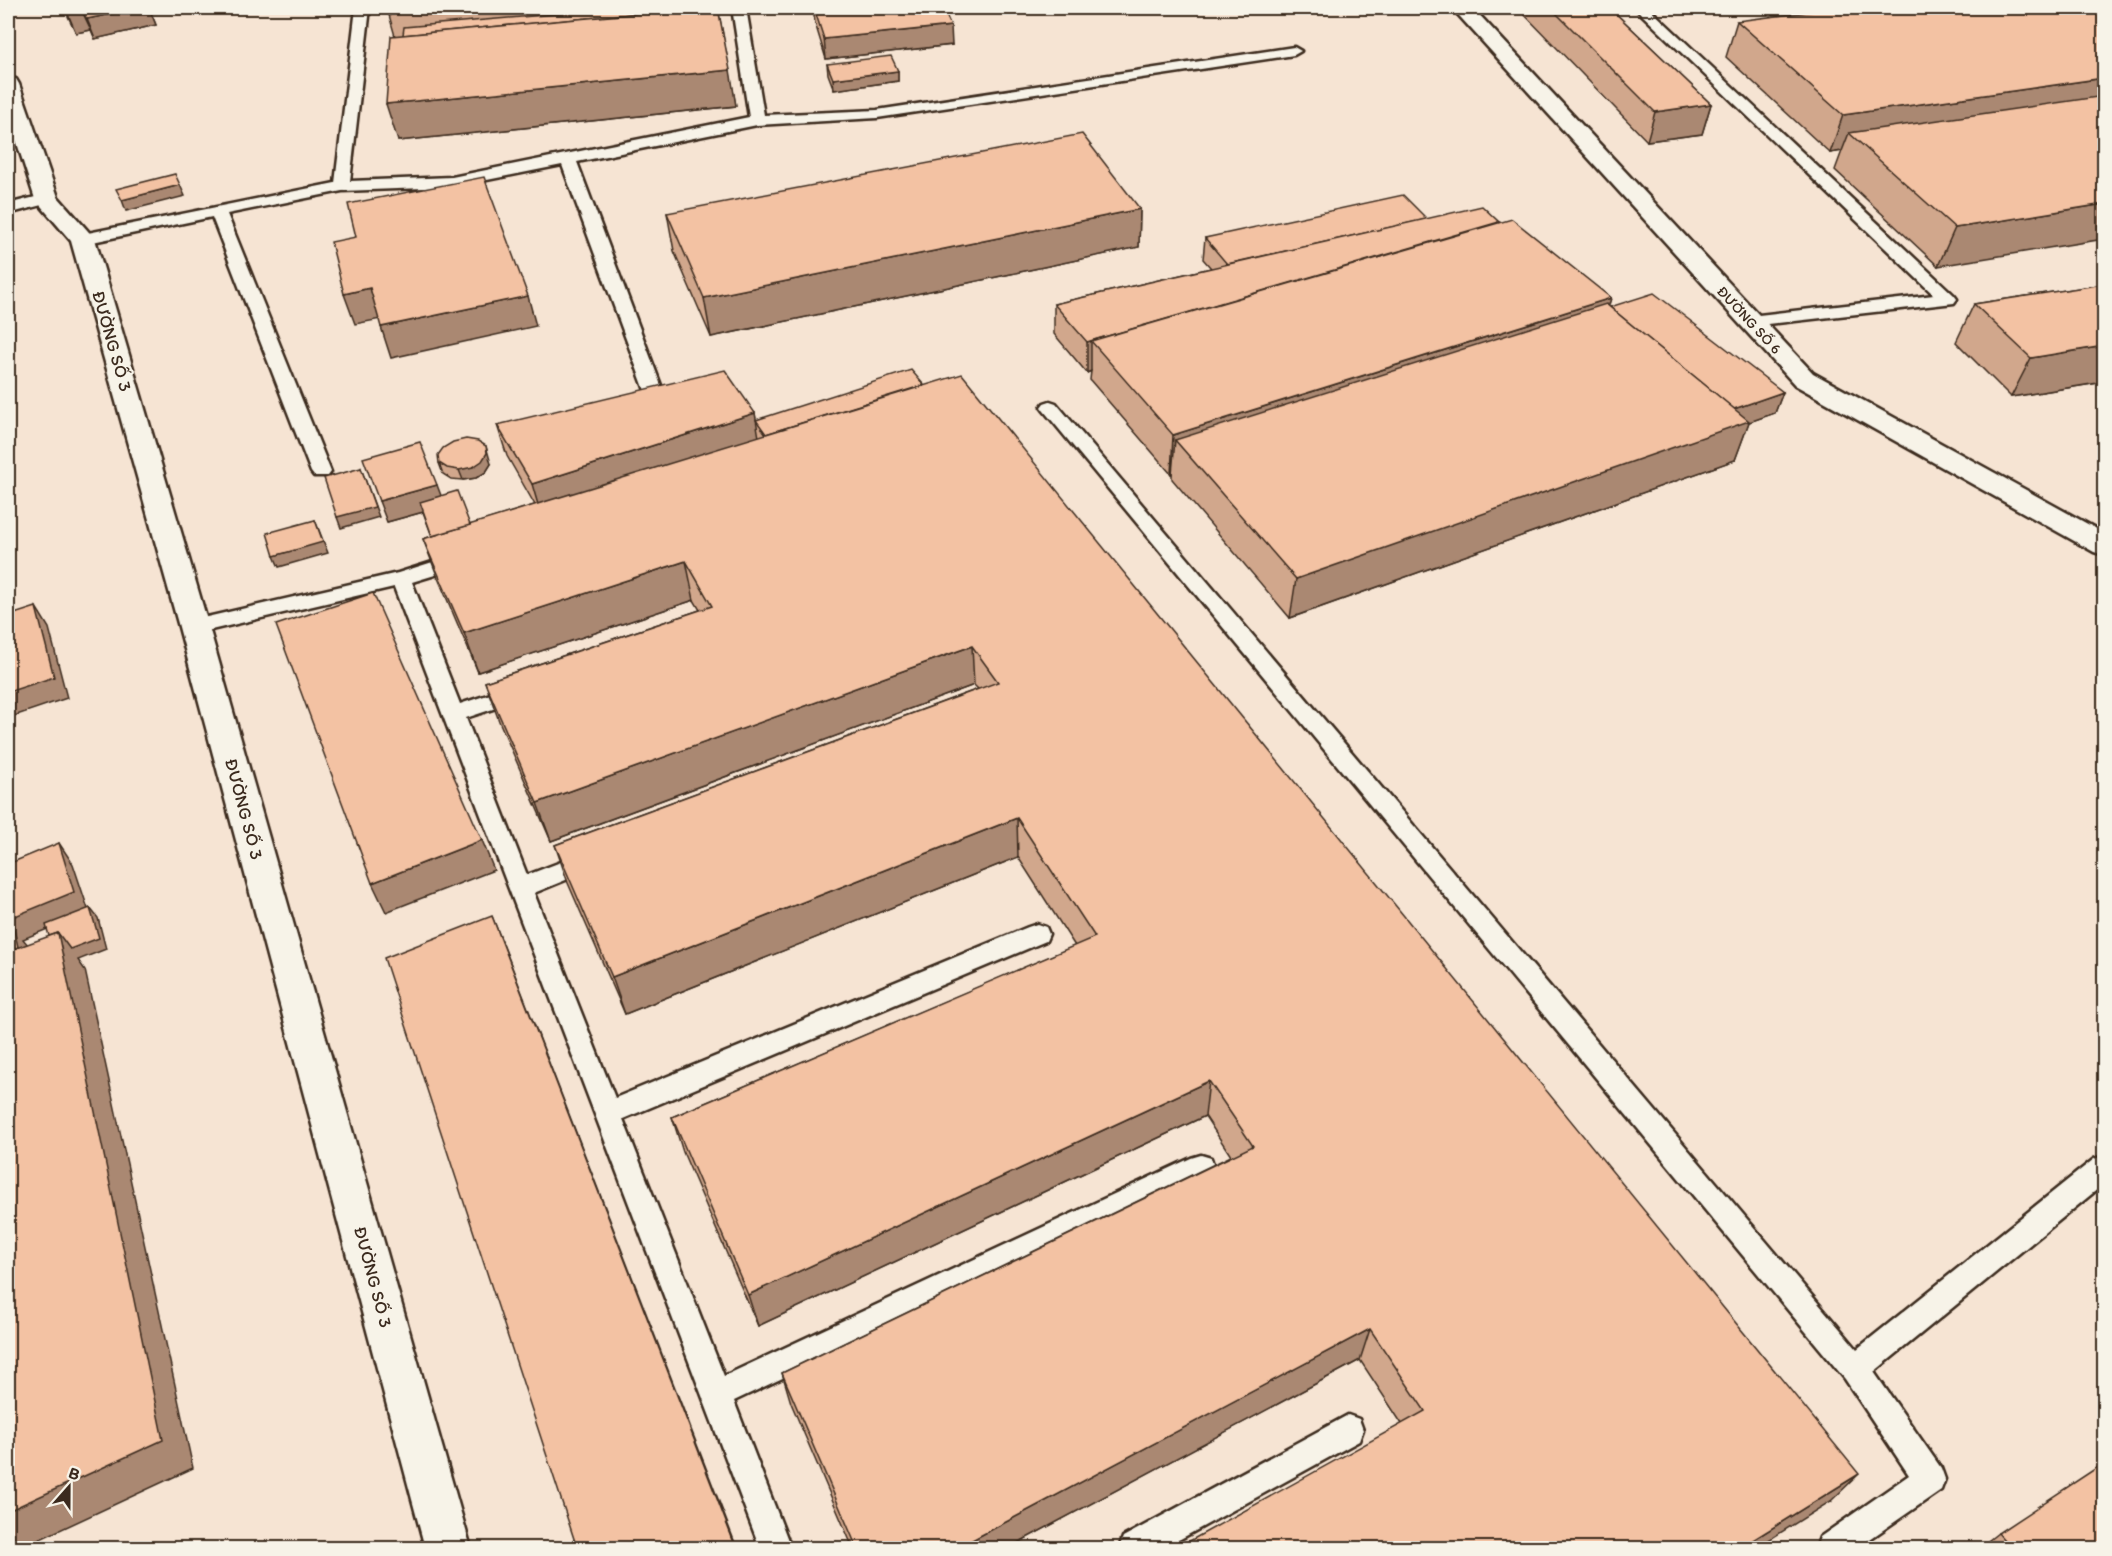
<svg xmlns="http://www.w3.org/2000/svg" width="2112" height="1556" font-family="Itim,sans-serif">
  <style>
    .built { fill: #f6e4d3 }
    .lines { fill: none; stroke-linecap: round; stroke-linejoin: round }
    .service-casing { stroke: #3b2a1e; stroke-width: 5 }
    .minor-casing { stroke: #3b2a1e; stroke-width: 5 }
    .service { fill: #f7f3e8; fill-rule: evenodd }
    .minor { fill: #f7f3e8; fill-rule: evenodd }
    .wall { fill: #d1a78c; stroke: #3b2a1e; stroke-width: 1.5 }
    .shaded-wall { fill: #aa8872; stroke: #3b2a1e; stroke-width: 1.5 }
    .building { fill: #f3c2a3; stroke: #3b2a1e; stroke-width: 1.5 }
    .labels { text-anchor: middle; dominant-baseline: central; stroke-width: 4.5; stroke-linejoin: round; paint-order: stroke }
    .far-street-label { font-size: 15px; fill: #3b2a1e; stroke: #f7f3e8 }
    .street-label { font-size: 18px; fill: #3b2a1e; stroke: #f7f3e8 }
  </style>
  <rect width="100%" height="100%" fill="#f7f3e8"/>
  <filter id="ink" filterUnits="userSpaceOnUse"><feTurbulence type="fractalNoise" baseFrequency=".0167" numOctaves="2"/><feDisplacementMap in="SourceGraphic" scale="12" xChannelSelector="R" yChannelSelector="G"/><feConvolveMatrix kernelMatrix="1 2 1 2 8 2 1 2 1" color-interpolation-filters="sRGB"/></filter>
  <g filter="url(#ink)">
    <!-- built -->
    <rect class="built" x="8" y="8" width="2096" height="1540"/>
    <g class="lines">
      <defs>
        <g id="service">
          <polygon points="356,8 370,8 350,181 452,177 749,117 732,8 746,8 764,115 877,110 1294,47 1301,51 1294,55 877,118 757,125 577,162 665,396 662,400 650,400 647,396 562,165 452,187 342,191 227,214 331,472 328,476 314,476 311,472 212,217 83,244 75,239 83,234 335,183"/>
          <polygon points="1635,8 1649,8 1954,295 1957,299 1954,303 1750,326 1744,325 1741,321 1744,317 1750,316 1934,295"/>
          <polygon points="47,194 53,196 55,199 53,202 8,214 8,204"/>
          <polygon points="1050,401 1056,403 1857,1349 2094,1159 2104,1156 2104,1184 1874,1372 1941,1468 1945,1479 1941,1490 1857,1548 1816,1548 1820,1537 1909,1475 1845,1379 1044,411 1041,407 1044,403"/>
          <polygon points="461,553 468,555 471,560 468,565 412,582 460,704 521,684 529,687 532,692 529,697 466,718 527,875 592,850 600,852 604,859 600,866 534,893 615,1098 1028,927 1037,924 1046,927 1049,934 1046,941 623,1119 724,1376 1191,1158 1201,1155 1211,1158 1214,1167 1211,1176 734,1401 791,1548 760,1548 394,587 194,634 187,632 184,627 187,622 194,620 398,573"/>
          <polygon points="1348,1415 1359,1419 1363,1430 1359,1441 1164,1548 1119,1548 1123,1537"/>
        </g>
        <g id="minor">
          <polygon points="1452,8 1473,8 1813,373 2104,533 2104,555 2094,552 1795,385"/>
          <polygon points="8,78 16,79 19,84 58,197 95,239 209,627 471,1548 425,1548 179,627 71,241 35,199 8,115"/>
        </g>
      </defs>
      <!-- service casing -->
      <use href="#service" class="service-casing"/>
      <!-- minor casing -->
      <use href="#minor" class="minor-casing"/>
      <!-- service -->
      <use href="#service" class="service"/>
      <!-- minor -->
      <use href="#minor" class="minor"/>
    </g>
    <!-- wall -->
    <g class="wall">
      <polygon points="64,8 149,8 156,25 95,39 91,30 76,33"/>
      <polygon points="387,8 718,8 736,106 398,141 395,36"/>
      <polygon points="813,8 943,8 952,45 826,59 815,23"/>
      <polygon points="1518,8 1610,8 1711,104 1702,134 1647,141"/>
      <polygon points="2104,8 1938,266 1835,170 1842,151 1830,153 1726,57 1737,21"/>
      <polygon points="827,64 898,71 898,81 834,90 828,74"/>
      <polygon points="1140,209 1139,247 711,337 674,251 667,213"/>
      <polygon points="1427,219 1499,222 1611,298 1608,306 1783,392 1775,413 1749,422 1735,460 1290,618 1172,479 1172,474 1171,474 1090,380 1091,371 1087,373 1054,334 1054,304 1211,268 1203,259 1205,238"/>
      <polygon points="2104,284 2104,382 2011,397 1956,342 1974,304"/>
      <polygon points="755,413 756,420 1831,1501 1402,1424 1360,1360 1008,1548 853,1548 791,1403 782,1373 1231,1156 1205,1116 758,1326 683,1152 672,1117 1075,946 1018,857 625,1014 568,883 555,845 978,689 974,685 551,841 499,721 485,682 700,610 694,600 478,672 438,578 423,539 432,536 423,512 387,522 441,496 470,525 535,505 507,456 497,425"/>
      <polygon points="439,463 491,464 486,472 476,478 463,480 451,479 443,474"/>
      <polygon points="1998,1533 2104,1548 1979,1548"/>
    </g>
    <!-- shaded-wall -->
    <g class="shaded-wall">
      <polygon points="141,8 149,8 156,25 95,39 87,19"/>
      <polygon points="82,11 91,30 76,33 68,14"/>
      <polygon points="951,26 952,45 826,59 824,39"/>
      <polygon points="730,70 736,106 398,141 386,104"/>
      <polygon points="898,71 898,81 834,90 833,79"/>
      <polygon points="2104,78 2104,112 1849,133 1842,151 1830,153 1843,115"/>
      <polygon points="1711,104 1702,134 1647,141 1655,112"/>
      <polygon points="180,185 185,196 126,211 122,200"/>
      <polygon points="2104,204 2104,239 1938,266 1955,228"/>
      <polygon points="1140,209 1139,247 711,337 704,298"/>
      <polygon points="1499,222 1091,341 1091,371 1087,373 1087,342"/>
      <polygon points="370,288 381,319 355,324 344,294"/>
      <polygon points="528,296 536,326 391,358 381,327"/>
      <polygon points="1611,298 1600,336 1175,440 1172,474 1171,474 1173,435"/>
      <polygon points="2104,346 2104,382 2011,397 2031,358"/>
      <polygon points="1783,392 1775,413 1749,422 1735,460 1290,618 1296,579 1728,411"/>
      <polygon points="755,413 760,444 541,515 532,484"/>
      <polygon points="486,446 491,464 486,472 476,478 463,480 459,470"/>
      <polygon points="361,468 379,517 341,528 337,517"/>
      <polygon points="437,485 445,506 387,522 379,501"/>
      <polygon points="315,520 328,553 279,567 274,556"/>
      <polygon points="686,561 694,600 478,672 464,633"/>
      <polygon points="36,607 49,628 67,698 8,718 8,692"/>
      <polygon points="972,646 974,685 551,841 537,803"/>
      <polygon points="1017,818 1018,857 625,1014 612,977"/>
      <polygon points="482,840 494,870 386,912 372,883"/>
      <polygon points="59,843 73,864 89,912 23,939 29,946 8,985 15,935 8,925 8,919"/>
      <polygon points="90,908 98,918 106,949 78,960 85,970 193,1468 21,1548 8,1548 8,1511 58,933"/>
      <polygon points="492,916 507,954 737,1548 736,1548"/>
      <polygon points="1209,1081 1205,1116 758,1326 748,1295"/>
      <polygon points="1370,1329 1360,1360 1008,1548 957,1548"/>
      <polygon points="1859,1474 1831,1501 1756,1548 1740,1548"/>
    </g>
    <!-- building -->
    <g class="building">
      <polygon points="65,8 141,8 87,19 82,11 68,14"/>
      <polygon points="626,8 697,8 403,35 404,27"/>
      <polygon points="697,8 718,8 730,70 386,104 391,36"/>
      <polygon points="814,8 943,8 951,26 824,39"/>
      <polygon points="1551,8 1610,8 1711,104 1655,112"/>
      <polygon points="1839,8 2104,8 2104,78 1843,115 1737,21"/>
      <polygon points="891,56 898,71 833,79 827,64"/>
      <polygon points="2104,96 2104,204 1955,228 1849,133"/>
      <polygon points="1082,134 1140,209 704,298 667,213"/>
      <polygon points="175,174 180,185 122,200 116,189"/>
      <polygon points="484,177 528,296 381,327 370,288 344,294 331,242 356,237 348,204"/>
      <polygon points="1403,195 1427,219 1227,264 1205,238"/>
      <polygon points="1482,206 1499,222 1087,342 1054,304"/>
      <polygon points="1512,219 1611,298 1173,435 1091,341"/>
      <polygon points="2104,284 2104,346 2031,358 1974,304"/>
      <polygon points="1654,293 1783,392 1734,409 1610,307"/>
      <polygon points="1606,304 1749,421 1296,579 1175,440"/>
      <polygon points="725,370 755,413 532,484 497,425"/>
      <polygon points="911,370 924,385 766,434 756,420"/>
      <polygon points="962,374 1859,1474 1740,1548 1177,1548 1425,1411 1370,1329 957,1548 857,1548 782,1373 1253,1146 1209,1081 748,1295 672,1117 1095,937 1017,818 612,977 555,845 998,682 972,646 537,803 485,682 712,606 686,561 464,633 423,539"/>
      <polygon points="466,439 478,441 486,446 487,453 482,461 473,467 459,470 447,468 439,463 438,455 443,448 453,442"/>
      <polygon points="420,442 437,485 379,501 363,458"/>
      <polygon points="361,468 375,507 337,517 324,478"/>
      <polygon points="457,491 470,525 432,536 420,502"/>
      <polygon points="315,520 323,542 274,556 267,533"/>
      <polygon points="373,593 482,840 372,883 276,625"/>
      <polygon points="36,607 54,677 8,692 8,616"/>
      <polygon points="59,843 74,892 8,919 8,864"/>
      <polygon points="90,908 99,938 70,949 58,933 49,936 46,925"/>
      <polygon points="492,916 736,1548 577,1548 384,958"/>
      <polygon points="13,925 18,947 8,951 8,928"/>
      <polygon points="58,933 163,1440 8,1511 8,951"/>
      <polygon points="2104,1463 2104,1548 2011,1548 1998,1533"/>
    </g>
  </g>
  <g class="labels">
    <!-- far-street labels -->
    <g class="far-street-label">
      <text transform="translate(1749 320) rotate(47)">ĐƯỜNG SỐ 6</text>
    </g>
    <!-- street labels -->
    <g class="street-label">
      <text transform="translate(112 341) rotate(74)">ĐƯỜNG SỐ 3</text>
      <text transform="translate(244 809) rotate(75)">ĐƯỜNG SỐ 3</text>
      <text transform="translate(373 1277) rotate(75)">ĐƯỜNG SỐ 3</text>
    </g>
  </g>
  <!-- margin -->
  <rect width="2112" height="1556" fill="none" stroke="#f7f3e8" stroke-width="30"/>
  <rect x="15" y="15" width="2082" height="1526" fill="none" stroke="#3b2a1e" stroke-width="2" filter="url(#ink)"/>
  <!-- north arrow -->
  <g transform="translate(69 1487) rotate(21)" stroke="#f7f3e8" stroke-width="4.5" paint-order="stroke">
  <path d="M0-4.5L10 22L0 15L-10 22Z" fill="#3b2a1e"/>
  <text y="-9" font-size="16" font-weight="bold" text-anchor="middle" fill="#3b2a1e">B</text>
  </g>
</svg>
